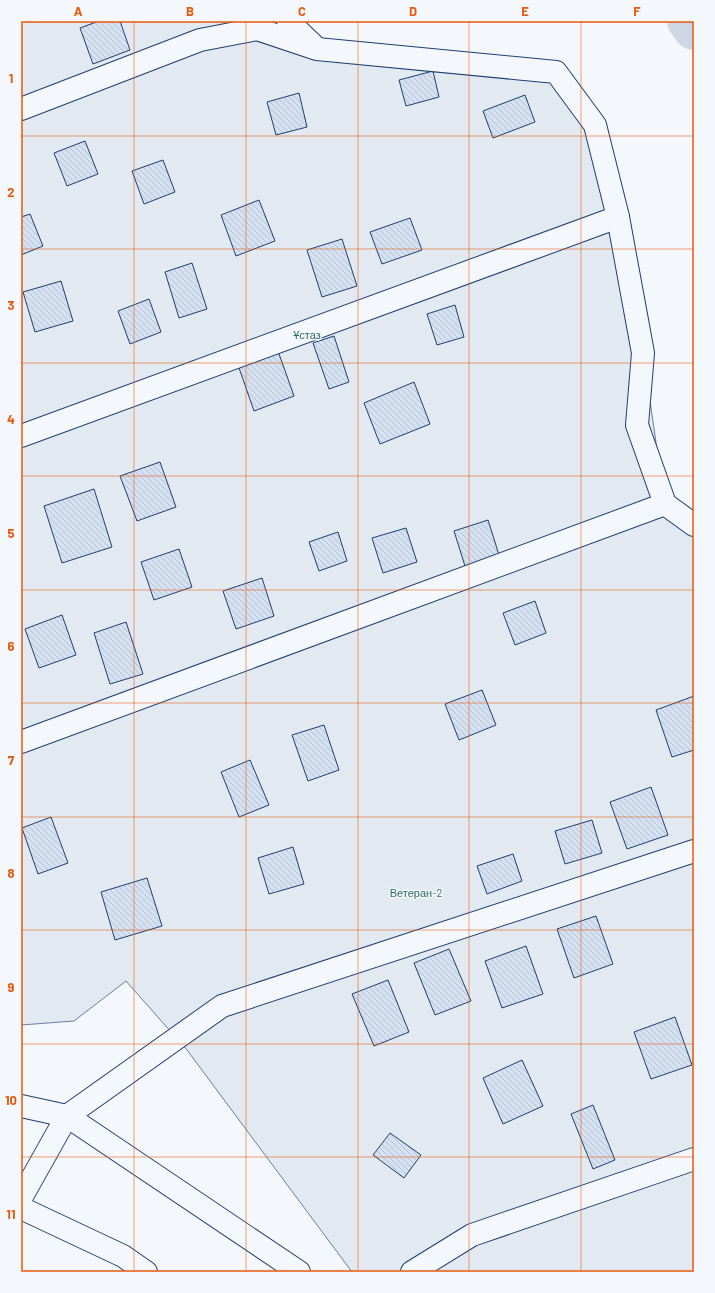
<svg xmlns="http://www.w3.org/2000/svg" width="715" height="1293" font-family="Barlow,sans-serif">
  <style>
    .garden { fill: #e3e9f0; stroke: #687fa3 }
    .lines { fill: none; stroke-linecap: round; stroke-linejoin: round }
    .river { stroke: #cfd7e4; stroke-width: 42 }
    .building { fill: url(#building-back-hatch); stroke: #1d3f73 }
    .minor-casing { stroke: #1d3f73; stroke-width: 24 }
    .major-casing { stroke: #1d3f73; stroke-width: 24 }
    .minor { stroke: #f4f7fb; stroke-width: 22 }
    .major { stroke: #f4f7fb; stroke-width: 22 }
    .grid { fill: none; stroke: #e8590c; stroke-width: 1; stroke-opacity: 0.55 }
    .labels { text-anchor: middle; dominant-baseline: central; stroke-width: 3; stroke-linejoin: round; paint-order: stroke }
    .park-label { font-size: 11px; fill: #2c6c60; stroke: #f4f7fb }
    .neatline { fill: none; stroke: #e8590c; stroke-width: 1.5 }
    .grid-label { font-size: 13px; text-anchor: middle; font-weight: bold; fill: #e8590c }
  </style>
  <defs>
    <pattern id="building-back-hatch" width="6" height="6" patternUnits="userSpaceOnUse"><rect width="6" height="6" fill="#d5e0f0"/><path d="M-1 5l2 2M0 0l6 6M5-1l2 2" fill="none" stroke="#b6c1d1"/></pattern>
  </defs>
  <rect width="100%" height="100%" fill="#f4f7fb"/>
  <!-- garden -->
  <polygon class="garden" points="21,21 264,21 317,49 556,72 595,125 643,353 665,504 694,510 694,1272 352,1272 187,1050 126,981 74,1021 21,1025"/>
  <g class="lines">
    <!-- river -->
    <polyline class="river" points="688,21 694,29"/>
  </g>
  <!-- building -->
  <g class="building">
    <polygon points="99,21 120,21 130,50 93,64 80,28"/>
    <polygon points="433,71 439,97 406,106 399,80"/>
    <polygon points="299,93 307,127 276,135 267,102"/>
    <polygon points="525,95 535,122 493,138 483,111"/>
    <polygon points="85,141 98,174 67,186 54,153"/>
    <polygon points="163,160 175,192 144,204 132,171"/>
    <polygon points="259,200 275,241 236,256 221,215"/>
    <polygon points="30,214 43,246 21,255 21,217"/>
    <polygon points="410,218 422,250 382,264 370,232"/>
    <polygon points="342,239 357,286 322,297 307,250"/>
    <polygon points="192,263 207,309 179,318 165,272"/>
    <polygon points="61,281 73,321 35,332 23,292"/>
    <polygon points="149,299 161,332 130,344 118,311"/>
    <polygon points="455,305 464,337 437,345 427,314"/>
    <polygon points="334,336 349,382 329,389 313,343"/>
    <polygon points="278,351 294,396 254,411 238,365"/>
    <polygon points="414,382 430,424 380,444 364,403"/>
    <polygon points="160,462 176,507 137,521 120,476"/>
    <polygon points="94,489 112,547 62,563 44,506"/>
    <polygon points="488,520 499,555 465,566 454,531"/>
    <polygon points="406,528 417,562 383,573 372,538"/>
    <polygon points="338,532 347,561 319,571 309,542"/>
    <polygon points="179,549 192,587 154,600 141,562"/>
    <polygon points="262,578 274,616 236,629 223,591"/>
    <polygon points="535,601 546,633 515,645 503,613"/>
    <polygon points="62,615 76,655 39,668 25,629"/>
    <polygon points="126,622 143,674 110,684 94,633"/>
    <polygon points="482,690 496,725 459,740 445,704"/>
    <polygon points="694,696 694,750 672,757 656,710"/>
    <polygon points="324,725 339,770 308,781 292,735"/>
    <polygon points="250,760 269,805 239,817 221,772"/>
    <polygon points="651,787 668,835 627,849 610,802"/>
    <polygon points="51,817 68,863 38,874 22,828"/>
    <polygon points="592,820 602,853 565,864 555,831"/>
    <polygon points="293,847 304,884 269,894 258,858"/>
    <polygon points="513,854 522,881 487,894 477,866"/>
    <polygon points="147,878 162,926 115,940 101,892"/>
    <polygon points="596,916 613,964 574,978 557,929"/>
    <polygon points="526,946 543,994 502,1008 485,961"/>
    <polygon points="449,949 471,1001 435,1015 414,963"/>
    <polygon points="388,980 409,1032 374,1046 352,994"/>
    <polygon points="675,1017 692,1065 651,1079 634,1032"/>
    <polygon points="522,1060 543,1106 503,1124 483,1078"/>
    <polygon points="593,1105 615,1160 593,1169 571,1114"/>
    <polygon points="390,1133 421,1155 404,1178 373,1155"/>
  </g>
  <g class="lines">
    <defs>
      <g id="minor">
        <polyline points="288,21 313,45"/>
        <polyline points="21,109 200,40 257,29 317,49 556,72 595,125 618,217 643,353 637,425 665,504 694,525"/>
        <polyline points="21,436 618,217"/>
        <polyline points="21,742 665,504"/>
        <polyline points="21,1106 67,1116 299,1272"/>
        <polyline points="21,1198 67,1116 222,1006 694,851"/>
        <polyline points="412,1272 472,1235 694,1159"/>
      </g>
      <polyline id="major" points="21,1208 123,1256 146,1272"/>
    </defs>
    <!-- minor casing -->
    <use href="#minor" class="minor-casing"/>
    <!-- major casing -->
    <use href="#major" class="major-casing"/>
    <!-- minor -->
    <use href="#minor" class="minor"/>
    <!-- major -->
    <use href="#major" class="major"/>
  </g>
  <!-- grid -->
  <path class="grid" d="M134,21V1272M246,21V1272M358,21V1272M469,21V1272M581,21V1272M21,136H694M21,249H694M21,363H694M21,476H694M21,590H694M21,703H694M21,817H694M21,930H694M21,1044H694M21,1157H694"/>
  <g class="labels">
    <!-- park labels -->
    <g class="park-label">
      <text x="307" y="334">Ұстаз</text>
      <text x="416" y="892">Ветеран-2</text>
    </g>
  </g>
  <!-- border -->
  <rect width="715" height="1293" fill="none" stroke="#f4f7fb" stroke-width="44"/>
  <rect x="22" y="22" width="671" height="1249" class="neatline"/>
  <g class="grid-label">
    <text x="78" y="16">A</text>
    <text x="190" y="16">B</text>
    <text x="302" y="16">C</text>
    <text x="413" y="16">D</text>
    <text x="525" y="16">E</text>
    <text x="637" y="16">F</text>
    <text x="11" y="83">1</text>
    <text x="11" y="197">2</text>
    <text x="11" y="310">3</text>
    <text x="11" y="424">4</text>
    <text x="11" y="538">5</text>
    <text x="11" y="651">6</text>
    <text x="11" y="765">7</text>
    <text x="11" y="878">8</text>
    <text x="11" y="992">9</text>
    <text x="11" y="1105">10</text>
    <text x="11" y="1219">11</text>
  </g>
</svg>
